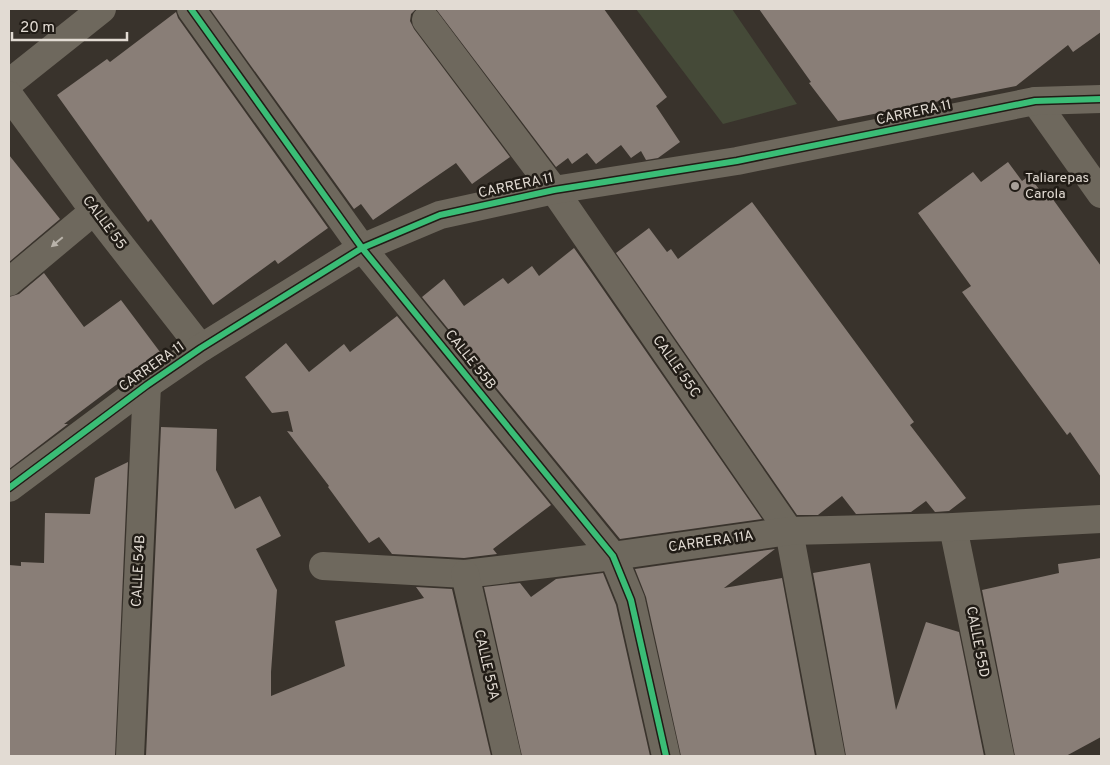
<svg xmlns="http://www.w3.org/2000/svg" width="1110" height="765" font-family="Overpass,sans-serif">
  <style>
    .green { fill: #454a38 }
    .building { fill: #897e77 }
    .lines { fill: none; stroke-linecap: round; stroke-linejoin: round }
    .minor { stroke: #6e685d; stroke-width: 28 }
    .cycleway-casing { stroke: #211c16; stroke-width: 9 }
    .cycleway { stroke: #3abd76; stroke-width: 6 }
    .oneway { fill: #b9b3aa }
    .poi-dot { fill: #a7a099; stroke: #211c16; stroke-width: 2 }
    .labels { text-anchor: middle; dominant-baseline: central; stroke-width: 5; stroke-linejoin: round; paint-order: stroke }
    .street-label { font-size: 14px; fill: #e2dbd3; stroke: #211c16 }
    .poi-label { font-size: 14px; fill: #e2dbd3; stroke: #211c16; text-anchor: start }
  </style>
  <rect width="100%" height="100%" fill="#39332c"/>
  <!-- green -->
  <polygon class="green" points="636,9 732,9 797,104 723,124"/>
  <!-- building -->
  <g class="building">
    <polygon points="210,9 416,9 411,14 410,21 414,29 510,157 472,184 456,163 373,220 361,204 354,209"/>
    <polygon points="436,9 604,9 667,97 656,106 680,142 658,158 646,160 641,151 631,158 621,145 596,164 587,153 572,164 568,158 556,167"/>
    <polygon points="759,9 1101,9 1101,32 1073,52 1068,45 1016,86 838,121 809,83 811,82"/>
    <polygon points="176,12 178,18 328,228 278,264 275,260 213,305 151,219 148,222 57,95 107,59 110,62"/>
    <polygon points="9,155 60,219 9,262"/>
    <polygon points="1008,162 1022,181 1029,176 1048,201 1052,198 1101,266 1101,477 1070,432 1067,435 962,292 971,286 918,213 973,172 981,182"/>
    <polygon points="752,202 914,422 910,425 966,498 949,511 935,512 926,501 911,512 856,514 842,496 818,515 797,515 616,253 649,228 667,252 671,249 678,259"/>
    <polygon points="574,248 591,272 762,519 620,539 422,297 444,279 464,306 503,278 508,284 532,266 539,276"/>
    <polygon points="44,273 84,327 121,300 160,352 64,424 68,424 9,469 9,297 19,294"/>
    <polygon points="397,316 551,505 493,549 497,554 464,558 392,554 379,537 369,543 328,487 329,486 287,431 293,432 288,411 272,413 245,377 286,343 309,372 344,344 350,352"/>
    <polygon points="161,427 217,429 216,470 235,509 260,496 281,536 256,549 277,590 271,672 271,696 345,666 335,621 424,598 416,587 452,589 491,756 146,756"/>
    <polygon points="128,462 115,756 9,756 9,565 21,566 21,562 44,563 45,513 90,514 95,478"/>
    <polygon points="775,549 724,588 782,578 815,756 681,756 646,597 635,569"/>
    <polygon points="1101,558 1101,737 1066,756 1015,756 982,590 1059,573 1058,564"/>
    <polygon points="870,563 896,710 926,622 959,632 984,756 846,756 813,573"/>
    <polygon points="603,573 616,605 650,756 522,756 484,587 520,583 531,597 556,579"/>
  </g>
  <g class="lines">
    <!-- minor -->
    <g class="minor">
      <polyline points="191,9 362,248 613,556 631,600 666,756"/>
      <polyline points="426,20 554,190 789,531 831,756"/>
      <polyline points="9,83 102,9"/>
      <polyline points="9,95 94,211 201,348"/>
      <polyline points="1035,101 1101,194"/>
      <polyline points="9,282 94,211"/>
      <polyline points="9,488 147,385 201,348 362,248 440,215 554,190 737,161 1035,101 1101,99"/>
      <polyline points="953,527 1000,756"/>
      <polyline points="323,566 465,574 613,556 789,531 953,527 1101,519"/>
      <polyline points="465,574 507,756"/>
      <polyline points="130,756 147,385"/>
    </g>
    <defs>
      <g id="cycleway">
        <polyline points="191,9 362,248 613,556 631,600 666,756"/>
        <polyline points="9,488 147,385 201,348 362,248 440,215 554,190 737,161 1035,101 1101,99"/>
      </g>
    </defs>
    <!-- cycleway casing -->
    <use href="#cycleway" class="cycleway-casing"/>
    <!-- cycleway -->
    <use href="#cycleway" class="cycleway"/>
  </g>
  <!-- one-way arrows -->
  <defs><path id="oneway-solid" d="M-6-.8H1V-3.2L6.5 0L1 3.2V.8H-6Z" transform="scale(1.25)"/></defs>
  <use class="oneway" href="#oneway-solid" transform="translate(57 242) rotate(140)"/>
  <!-- markers -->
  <circle class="poi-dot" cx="1015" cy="186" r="5"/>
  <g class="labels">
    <!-- street labels -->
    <g class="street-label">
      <text transform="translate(914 113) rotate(-12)">CARRERA 11</text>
      <text transform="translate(516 186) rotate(-12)">CARRERA 11</text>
      <text transform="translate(104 223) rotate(53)">CALLE 55</text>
      <text transform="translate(470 360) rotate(51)">CALLE 55B</text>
      <text transform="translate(152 367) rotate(-35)">CARRERA 11</text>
      <text transform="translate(676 367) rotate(55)">CALLE 55C</text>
      <text transform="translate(711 542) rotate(-8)">CARRERA 11A</text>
      <text transform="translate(139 571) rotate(-87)">CALLE 54B</text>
      <text transform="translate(977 642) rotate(79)">CALLE 55D</text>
      <text transform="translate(486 665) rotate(77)">CALLE 55A</text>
    </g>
    <!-- poi labels -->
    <g class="poi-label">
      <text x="1025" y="178">Taliarepas<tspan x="1025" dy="16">Carola</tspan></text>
    </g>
  </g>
  <!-- border -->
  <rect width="1110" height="765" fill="none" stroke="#e2dbd3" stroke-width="20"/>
  <!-- scale -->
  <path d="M12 32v8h115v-8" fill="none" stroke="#e2dbd3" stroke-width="2.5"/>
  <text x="20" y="32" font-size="15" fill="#e2dbd3" stroke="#211c16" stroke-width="4" paint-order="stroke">20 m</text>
</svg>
